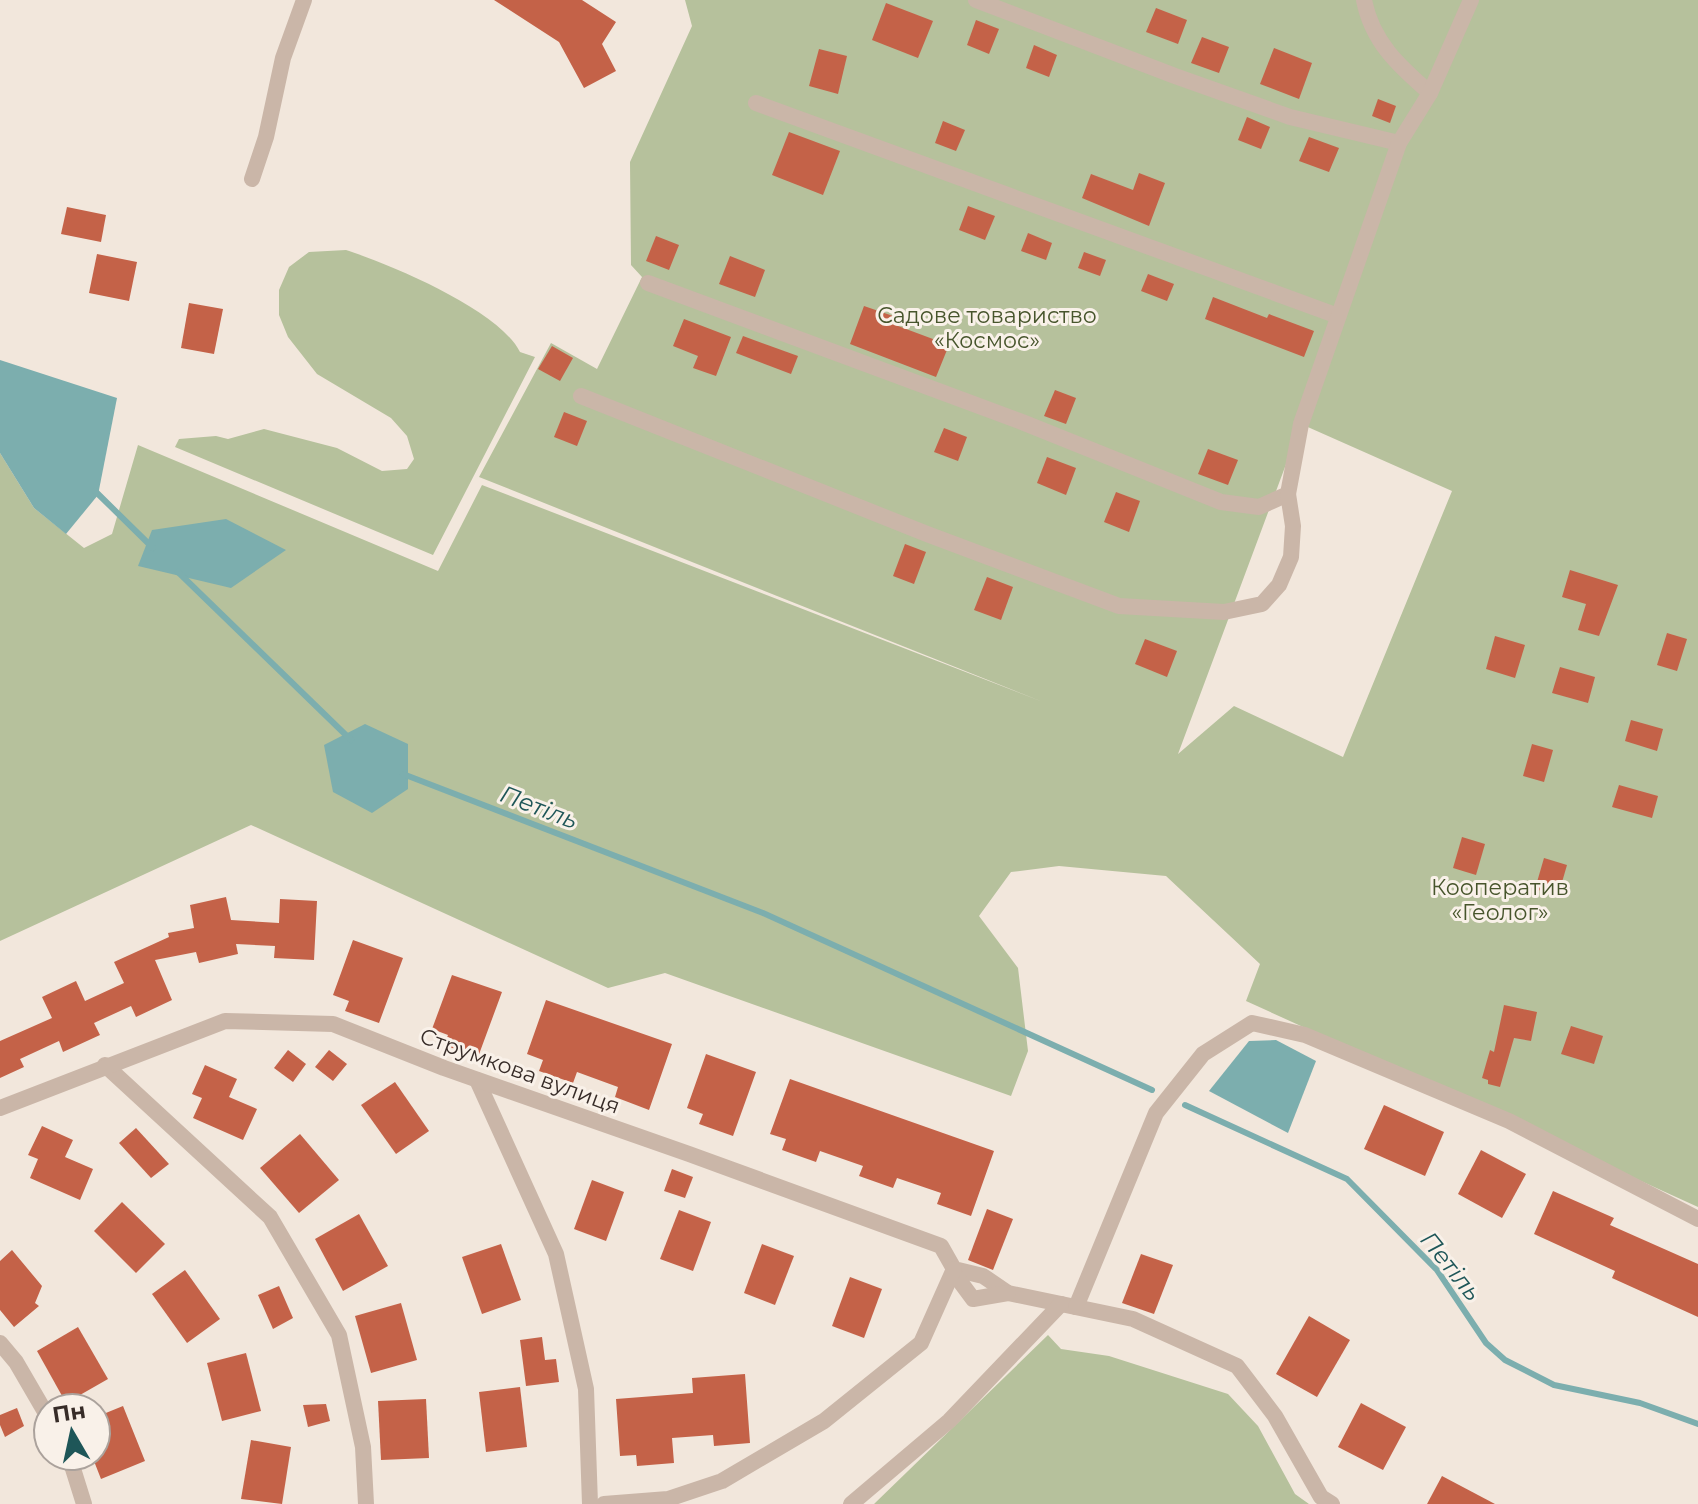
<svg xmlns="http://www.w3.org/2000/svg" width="1698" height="1504" font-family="Montserrat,sans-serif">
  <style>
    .green { fill: #b6c19c; fill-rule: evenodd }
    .water { fill: #7caeae }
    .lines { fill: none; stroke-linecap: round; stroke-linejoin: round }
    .stream { stroke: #7caeae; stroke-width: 6 }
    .building { fill: #c46248 }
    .minor { stroke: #cab6a8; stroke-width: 16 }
    .labels { text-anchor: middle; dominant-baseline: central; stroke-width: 6; stroke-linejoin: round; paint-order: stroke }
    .park-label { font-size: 22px; fill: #47552c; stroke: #f9f1e9 }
    .street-label { font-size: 22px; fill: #372c28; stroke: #f9f1e9 }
    .water-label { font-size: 24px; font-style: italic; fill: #1e5658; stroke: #f9f1e9 }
  </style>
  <rect width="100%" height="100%" fill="#f2e7dc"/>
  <!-- green -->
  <g class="green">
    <path d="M685,0H1698V1207L1246,1001L1260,964L1166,876L1059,866L1011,872L979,916L1018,968L1028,1051L1011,1096L665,973L608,988L251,825L0,941V453L34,508L84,548L112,534L138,445L438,571L482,485L1043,702L479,477L551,343L597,369L642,277L631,265L630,162L692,26ZM1301,424L1452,491L1343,757L1234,706L1178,754Z"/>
    <path d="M346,250C392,265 499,310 520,352L535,357L433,555L175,447L179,439L216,436L228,439L264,429L337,448L382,471L407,469L414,459L407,436L391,418L317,374L288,337L279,315V290L289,267L309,252Z"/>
    <polygon points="1048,1335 1061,1349 1109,1356 1228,1394 1258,1426 1295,1494 1309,1504 874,1504"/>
  </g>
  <!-- water -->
  <g class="water">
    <polygon points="0,360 117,398 98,495 66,534 34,508 0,453"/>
    <polygon points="226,519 286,550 231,588 138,566 152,530"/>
    <polygon points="365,724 408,744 408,789 372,813 333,792 324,745"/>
    <polygon points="1276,1040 1316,1061 1288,1133 1209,1091 1249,1041"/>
  </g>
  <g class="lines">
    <!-- stream -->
    <g class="stream">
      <polyline points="95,491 153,548"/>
      <polyline points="178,572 351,740"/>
      <polyline points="403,774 763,913 1152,1090"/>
      <polyline points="1185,1105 1347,1179 1437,1270 1486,1343 1505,1360 1554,1385 1640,1403 1698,1424"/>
    </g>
  </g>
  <!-- building -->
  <g class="building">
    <polygon points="494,0 582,0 616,22 602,44 616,71 584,88 559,42"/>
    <polygon points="886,3 933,21 918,58 872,40"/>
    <polygon points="1156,8 1187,20 1178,44 1146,32"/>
    <polygon points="976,20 999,29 989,54 967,45"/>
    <polygon points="1202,37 1229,47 1219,73 1191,63"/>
    <polygon points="1034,45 1057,55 1049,77 1026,68"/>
    <polygon points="1274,48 1312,63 1299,99 1260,84"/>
    <polygon points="819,49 847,56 838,94 809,86"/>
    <polygon points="1378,99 1396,106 1390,123 1372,116"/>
    <polygon points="1247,117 1270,127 1261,149 1238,140"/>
    <polygon points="943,121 965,130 956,151 935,143"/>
    <polygon points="789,132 840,151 823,195 772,175"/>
    <polygon points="1309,137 1339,148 1329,172 1299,161"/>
    <polygon points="1139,173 1165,183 1149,226 1082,198 1091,174 1133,190"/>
    <polygon points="968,206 995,216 985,240 959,230"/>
    <polygon points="67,207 106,215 101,242 61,234"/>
    <polygon points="1028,233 1052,243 1046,260 1021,251"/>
    <polygon points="656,236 679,245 669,270 646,261"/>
    <polygon points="1084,252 1106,260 1100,276 1078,268"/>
    <polygon points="97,254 137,262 129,301 89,293"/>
    <polygon points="730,256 765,270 755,297 719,284"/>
    <polygon points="1148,274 1174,284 1167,301 1141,291"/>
    <polygon points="1213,297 1267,318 1269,314 1314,331 1304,357 1205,319"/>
    <polygon points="189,303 223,309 214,354 181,348"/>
    <polygon points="864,306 893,316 890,323 949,345 936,377 850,344"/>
    <polygon points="684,319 731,337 716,376 693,368 698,356 673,346"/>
    <polygon points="743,336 798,356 791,374 736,353"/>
    <polygon points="552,346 573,358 560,381 538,369"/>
    <polygon points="1055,390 1076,398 1066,424 1044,416"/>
    <polygon points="564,412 587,421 577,446 554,437"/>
    <polygon points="944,428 967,437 958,461 934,452"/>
    <polygon points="1208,449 1238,460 1228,485 1198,474"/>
    <polygon points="1047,457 1076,468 1066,495 1037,483"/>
    <polygon points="1116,492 1140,501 1129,532 1104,522"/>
    <polygon points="905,544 926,552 914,584 893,576"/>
    <polygon points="1570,570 1618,585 1599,636 1578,630 1586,604 1562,597"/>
    <polygon points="987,577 1013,587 1001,620 974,610"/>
    <polygon points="1667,633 1687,639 1677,671 1657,665"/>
    <polygon points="1495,636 1525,645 1515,678 1486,669"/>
    <polygon points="1145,639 1177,651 1167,677 1135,664"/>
    <polygon points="1560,667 1595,677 1588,703 1552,693"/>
    <polygon points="1631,720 1663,729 1657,751 1625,741"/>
    <polygon points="1532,744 1553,750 1544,782 1523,776"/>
    <polygon points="1619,785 1658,796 1652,818 1612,807"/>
    <polygon points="1462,837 1485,844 1476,875 1453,868"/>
    <polygon points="1544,858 1567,865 1558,896 1535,889"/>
    <polygon points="226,897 231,920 279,923 280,899 317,901 314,960 274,958 275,946 236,944 238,954 199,963 196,952 155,960 172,1000 136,1017 131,1006 94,1023 100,1035 63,1052 59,1041 20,1059 24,1067 0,1078 0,1041 52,1018 42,997 76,981 85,1001 124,983 114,962 169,937 168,933 194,928 190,905"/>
    <polygon points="353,940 403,958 379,1023 345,1011 349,1001 333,995"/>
    <polygon points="452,975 502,992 478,1057 444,1045 448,1035 432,1029"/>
    <polygon points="546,1000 672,1044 649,1110 615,1097 618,1087 577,1072 573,1083 539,1071 543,1060 527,1054"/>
    <polygon points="1504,1005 1537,1012 1531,1041 1514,1038 1500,1087 1488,1084 1488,1080 1482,1078 1490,1050 1494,1052"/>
    <polygon points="1571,1026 1603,1036 1594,1064 1561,1054"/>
    <polygon points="288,1050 306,1064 293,1082 274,1068"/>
    <polygon points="329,1050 347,1064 333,1081 315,1067"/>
    <polygon points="706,1054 756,1072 733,1136 699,1124 703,1114 687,1108"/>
    <polygon points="205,1065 237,1079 229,1097 257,1109 243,1140 193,1118 202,1098 192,1094"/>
    <polygon points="790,1079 994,1151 971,1216 937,1204 941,1193 897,1178 893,1188 859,1176 863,1166 820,1151 816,1162 782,1150 786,1139 770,1134"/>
    <polygon points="395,1082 429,1131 396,1154 361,1105"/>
    <polygon points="1384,1105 1444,1132 1425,1176 1364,1149"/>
    <polygon points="42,1126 73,1140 65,1157 93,1169 80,1200 30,1178 38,1159 28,1155"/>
    <polygon points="136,1128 169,1164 151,1178 119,1143"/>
    <polygon points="300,1134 339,1180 299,1213 260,1168"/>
    <polygon points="1481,1150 1526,1174 1502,1218 1458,1194"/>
    <polygon points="672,1169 693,1177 685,1198 664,1191"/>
    <polygon points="592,1180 624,1192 606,1241 574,1229"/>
    <polygon points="1553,1191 1614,1218 1610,1225 1698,1264 1698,1317 1612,1278 1615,1271 1534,1234"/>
    <polygon points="122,1202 165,1244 136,1273 94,1231"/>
    <polygon points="987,1209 1013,1219 993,1270 968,1260"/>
    <polygon points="679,1210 711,1222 693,1271 660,1259"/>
    <polygon points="359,1214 388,1266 343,1291 315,1239"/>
    <polygon points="501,1244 521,1300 482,1314 462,1257"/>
    <polygon points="762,1244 794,1256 775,1305 744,1293"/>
    <polygon points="12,1250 42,1286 35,1303 39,1306 14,1327 0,1310 0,1261"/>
    <polygon points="1141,1254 1173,1265 1154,1314 1122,1303"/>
    <polygon points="185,1270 220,1319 187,1343 152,1294"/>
    <polygon points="850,1277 882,1289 864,1338 832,1326"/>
    <polygon points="279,1286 293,1318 273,1329 258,1295"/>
    <polygon points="401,1303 417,1360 371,1373 355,1316"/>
    <polygon points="1309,1316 1350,1340 1317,1397 1276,1374"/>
    <polygon points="78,1327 108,1379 66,1403 37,1351"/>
    <polygon points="542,1337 545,1360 556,1359 559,1382 526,1386 520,1340"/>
    <polygon points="246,1353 261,1411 222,1421 207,1363"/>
    <polygon points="745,1374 750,1443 714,1446 713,1435 672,1438 674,1463 637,1466 636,1455 620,1456 616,1399 693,1393 692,1378"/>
    <polygon points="520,1387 527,1447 486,1452 479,1392"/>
    <polygon points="426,1399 429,1458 381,1460 378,1401"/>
    <polygon points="1361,1403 1406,1427 1383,1470 1338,1447"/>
    <polygon points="326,1404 330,1421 308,1427 303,1405"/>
    <polygon points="123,1406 145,1461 101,1479 92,1456 96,1456 96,1417"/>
    <polygon points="17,1408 24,1426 5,1437 0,1425 0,1415"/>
    <polygon points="251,1440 291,1447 282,1504 241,1499"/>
    <polygon points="1442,1476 1495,1504 1427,1504"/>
  </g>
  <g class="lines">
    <!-- minor -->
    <g class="minor">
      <polyline points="976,0 1175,76 1290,117 1399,143"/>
      <path d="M1364,0C1372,42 1399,66 1430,93"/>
      <polyline points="756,103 1338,316"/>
      <polyline points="252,179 266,137 283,58 304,0"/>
      <polyline points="648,283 1022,422 1221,502 1259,507 1288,494 1301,424 1399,143 1430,93 1471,0"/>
      <polyline points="581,396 927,534 1119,606 1224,612 1262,604 1279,585 1291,557 1293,526 1288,494"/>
      <polyline points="105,1065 270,1217 339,1335 363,1447 366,1504"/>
      <polyline points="477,1080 556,1254 586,1389 590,1504"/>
      <polyline points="0,1108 225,1021 333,1024 444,1068 689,1154 941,1246 954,1269 983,1276 1008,1293 1133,1319 1237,1366 1275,1416 1321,1497 1332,1504"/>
      <polyline points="953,1272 973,1299 1008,1293"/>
      <polyline points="1076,1307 1156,1113 1203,1054 1252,1023 1305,1035 1509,1121 1698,1219"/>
      <polyline points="0,1343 16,1362 48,1417"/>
      <polyline points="69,1456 84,1504"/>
      <polyline points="604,1504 668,1499 722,1481 824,1421 921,1343 954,1269"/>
      <polyline points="851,1504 949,1421 1061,1304"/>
    </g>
  </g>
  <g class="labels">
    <!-- park labels -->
    <g class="park-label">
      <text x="987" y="315">Садове товариство<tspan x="987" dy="25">«Космос»</tspan></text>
      <text x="1500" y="887">Кооператив<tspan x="1500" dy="25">«Геолог»</tspan></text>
    </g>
    <!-- street labels -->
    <g class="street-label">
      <text transform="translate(520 1071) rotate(20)">Струмкова вулиця</text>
    </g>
    <!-- water labels -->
    <g class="water-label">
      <text transform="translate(539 807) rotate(21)">Петіль</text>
      <text transform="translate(1451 1266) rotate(51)">Петіль</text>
    </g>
  </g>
  <!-- north arrow -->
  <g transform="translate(72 1432) rotate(351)"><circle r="38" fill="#f9f1e9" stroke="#aba29c" stroke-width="2"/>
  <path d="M0-6L14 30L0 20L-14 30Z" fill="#1e5658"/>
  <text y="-12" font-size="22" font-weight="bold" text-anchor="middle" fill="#372c28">Пн</text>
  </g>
</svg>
